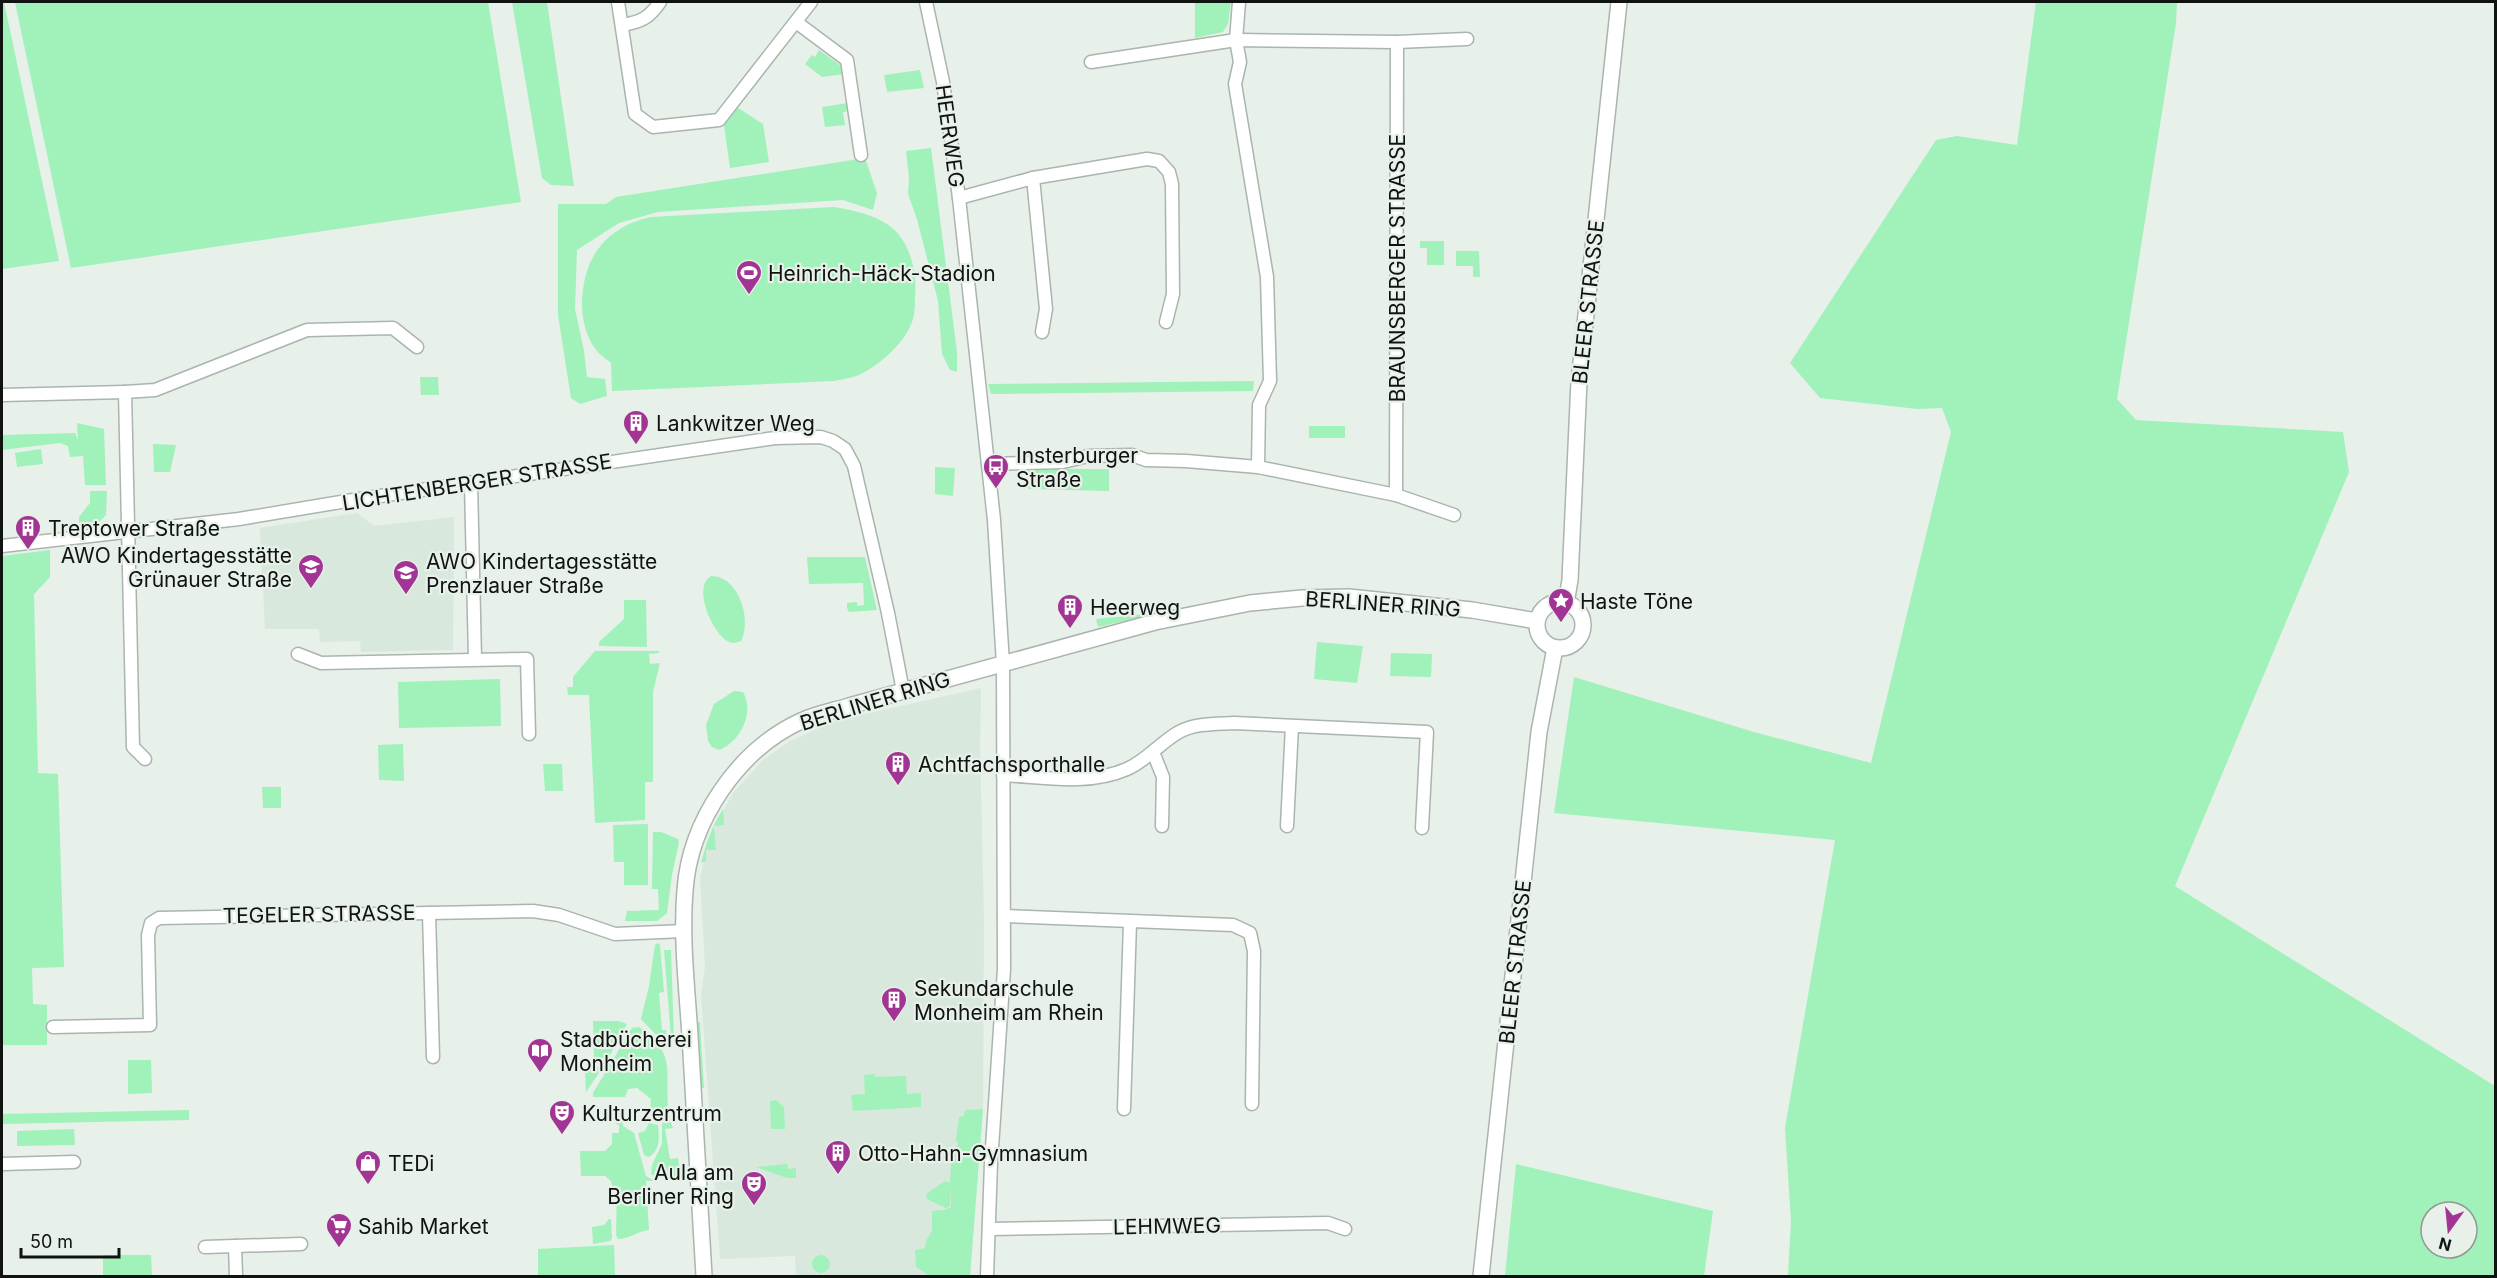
<svg xmlns="http://www.w3.org/2000/svg" width="2497" height="1278" font-family="Inter,sans-serif">
  <style>
    .built { fill: #d8e8dc }
    .green { fill: #a1f1ba; fill-rule: evenodd }
    .lines { fill: none; stroke-linecap: round; stroke-linejoin: round }
    .minor-casing { stroke: #abb4ae; stroke-width: 15 }
    .tertiary-casing { stroke: #abb4ae; stroke-width: 18 }
    .minor { stroke: #fff; stroke-width: 12 }
    .tertiary { stroke: #fff; stroke-width: 15 }
    .labels { text-anchor: middle; dominant-baseline: central; stroke-width: 4.5; stroke-linejoin: round; paint-order: stroke }
    .street-label { font-size: 21px; fill: #101310; stroke: #e7f0e9 }
    .poi-label { font-size: 21px; fill: #101310; stroke: #e7f0e9; text-anchor: start }
  </style>
  <rect width="100%" height="100%" fill="#e7f0e9"/>
  <!-- built -->
  <g class="built">
    <polygon points="357,513 374,526 454,517 453,650 361,652 360,641 320,642 319,629 265,629 260,528"/>
    <polygon points="981,688 980,746 984,922 983,1109 970,1276 796,1276 795,1256 720,1259 701,994 705,967 700,879 708,839 733,793 763,760 790,741 834,721"/>
  </g>
  <!-- green -->
  <g class="green">
    <polygon points="2,2 4,2 59,261 2,269"/>
    <polygon points="15,2 488,2 521,202 71,268"/>
    <polygon points="512,2 547,2 574,186 551,185 542,178"/>
    <polygon points="1195,2 1231,2 1228,24 1223,32 1195,38"/>
    <path d="M2036,2H2177L2176,23L2117,399L2136,420L2343,432L2349,472L2175,886L2495,1086V1276H1788L1791,1222L1785,1128L1835,840L1554,813L1574,677L1754,732L1871,763L1951,432L1942,408L1917,409L1820,398L1790,363L1936,140L1957,136L2017,145ZM2431,1212H2467V1248H2431Z"/>
    <polygon points="819,50 844,68 844,74 822,77 805,64 812,55 815,57"/>
    <polygon points="920,70 924,88 887,92 884,75"/>
    <polygon points="848,103 849,111 843,112 845,125 825,127 822,107"/>
    <polygon points="735,106 763,124 769,162 730,168 723,119"/>
    <polygon points="931,148 957,352 957,372 950,370 942,354 938,301 917,219 908,194 909,178 906,151"/>
    <polygon points="865,158 877,193 873,210 843,200 658,212 619,223 577,250 575,309 584,351 587,377 605,379 607,396 580,404 571,398 558,315 558,204 606,204 616,197"/>
    <path d="M833,207C854,210 886,217 899,235C912,251 917,276 915,296C915,303 915,312 913,319C906,342 882,363 861,374C853,378 843,379 834,381L612,391L611,363C606,359 600,355 597,351C586,338 582,319 582,303C583,257 606,227 651,217Z"/>
    <polygon points="1420,241 1444,241 1444,265 1427,265 1427,248 1420,248"/>
    <polygon points="1456,251 1479,251 1480,277 1473,277 1473,266 1456,266"/>
    <polygon points="420,377 438,377 439,395 421,395"/>
    <polygon points="1254,381 1253,391 991,394 988,384"/>
    <polygon points="77,423 104,429 106,485 85,485 83,456 70,457 68,446 60,443 2,450 2,435 75,433 78,440"/>
    <rect x="1309" y="426" width="36" height="12"/>
    <polygon points="153,444 176,445 170,472 154,472"/>
    <polygon points="41,449 43,464 17,467 15,453"/>
    <polygon points="935,467 955,468 953,496 935,494"/>
    <polygon points="1028,469 1109,469 1109,491 1028,489"/>
    <polygon points="90,491 107,491 106,515 99,522 79,523 79,517 90,503"/>
    <polygon points="50,550 50,577 34,594 38,773 58,774 64,967 32,968 33,1004 47,1005 47,1045 2,1045 2,556"/>
    <polygon points="807,557 865,557 877,610 849,612 847,608 847,603 857,602 857,606 864,605 863,583 809,584"/>
    <path d="M711,576C739,576 752,620 741,641C736,643 732,644 727,641C712,632 692,587 711,576Z"/>
    <polygon points="624,600 646,600 647,647 599,646 599,642 624,619"/>
    <polygon points="1146,614 1146,616 1098,627 1096,619"/>
    <polygon points="1317,642 1363,646 1357,683 1314,679"/>
    <polygon points="595,651 659,651 659,653 649,654 650,664 660,663 653,692 653,782 645,782 645,820 595,823 589,695 568,695 567,687 573,687 573,677"/>
    <polygon points="1391,653 1432,654 1431,677 1390,676"/>
    <polygon points="500,679 501,726 399,728 398,682"/>
    <path d="M734,691L743,692C755,713 740,742 719,750L712,747L708,741L706,725L714,704Z"/>
    <polygon points="403,744 404,781 379,780 378,745"/>
    <polygon points="543,764 562,764 563,791 545,791"/>
    <polygon points="262,787 281,787 281,808 263,808"/>
    <path d="M723,809L724,825L714,826L716,850H706V861L701,863C706,844 712,826 723,809Z"/>
    <polygon points="648,824 648,885 624,885 624,862 614,862 613,825"/>
    <polygon points="653,832 661,832 678,839 679,842 672,875 667,913 657,921 625,921 627,911 659,910 658,889 652,889"/>
    <polygon points="658,943 660,945 664,992 659,993 662,1030 666,1030 667,1042 665,1044 641,1019 649,986 655,945"/>
    <polygon points="664,950 671,950 674,1038 671,1037"/>
    <polygon points="593,1021 618,1021 627,1024 603,1068 594,1060"/>
    <polygon points="697,1022 700,1022 704,1088 700,1088"/>
    <path d="M639,1027C675,1053 666,1067 668,1105L665,1110L650,1112L651,1099L637,1088L628,1089L625,1097H593V1093L632,1028Z"/>
    <polygon points="128,1060 151,1060 152,1093 128,1094"/>
    <polygon points="594,1063 601,1070 586,1092 585,1070"/>
    <polygon points="875,1074 875,1077 906,1076 907,1094 921,1093 921,1107 853,1111 851,1095 865,1094 864,1075"/>
    <polygon points="776,1100 784,1107 785,1129 771,1129 770,1101"/>
    <path d="M625,1108L621,1115L623,1126L634,1133L646,1176L654,1181H646L649,1230C638,1231 629,1239 618,1239L616,1235L617,1186H612L611,1181L605,1176H581L580,1151H605L612,1144V1133H619V1125L616,1124L615,1109Z"/>
    <polygon points="983,1109 970,1276 930,1276 916,1267 915,1250 925,1248 926,1241 932,1231 932,1211 944,1210 951,1207 951,1184 950,1206 946,1208 927,1199 926,1194 945,1181 950,1183 951,1164 958,1143 956,1140 959,1117 964,1116 965,1110"/>
    <polygon points="189,1110 189,1120 2,1124 2,1114"/>
    <polygon points="670,1121 673,1128 665,1129 670,1159 678,1158 681,1179 668,1180 667,1177 658,1178 651,1174 652,1165 662,1144 662,1123"/>
    <path d="M649,1123L658,1125C659,1138 661,1149 649,1157L644,1155L638,1133L645,1131Z"/>
    <polygon points="74,1129 75,1145 17,1146 17,1131"/>
    <polygon points="787,1164 788,1169 796,1168 796,1178 787,1178 756,1167"/>
    <polygon points="1516,1164 1713,1211 1704,1276 1505,1276"/>
    <polygon points="609,1219 611,1219 612,1238 610,1241 593,1244 592,1227 604,1225"/>
    <polygon points="614,1245 615,1276 538,1276 538,1249"/>
    <polygon points="103,1255 151,1255 152,1276 103,1276"/>
    <circle cx="821" cy="1264" r="9"/>
  </g>
  <g class="lines">
    <defs>
      <g id="minor">
        <polyline points="618,2 635,114 653,127 719,120 811,2"/>
        <polyline points="926,2 943,82 959,198 994,520 1003,664 1004,969 991,1163 987,1276"/>
        <polyline points="1239,2 1236,40 1240,62 1235,84 1267,277 1270,381 1259,405 1258,467"/>
        <polyline points="796,22 847,60 861,155"/>
        <path d="M622,25C641,22 649,18 660,2"/>
        <polyline points="1397,42 1467,39"/>
        <polyline points="1091,62 1236,40 1397,42 1396,495"/>
        <polyline points="1033,178 1046,309 1042,332"/>
        <polyline points="959,198 1033,178 1147,159 1159,161 1169,172 1172,184 1173,294 1166,322"/>
        <polyline points="2,395 125,392"/>
        <polyline points="988,464 1063,462 1088,456 1132,455 1146,460 1186,461 1258,467 1396,495 1454,515"/>
        <polyline points="471,483 475,659"/>
        <polyline points="2,546 239,519 353,500 775,438 821,437 833,441 845,449 854,466 888,613 903,691"/>
        <polyline points="298,654 321,663 527,659 529,734"/>
        <polyline points="1153,752 1163,777 1162,826"/>
        <polyline points="145,759 133,747 125,392 155,390 307,330 393,328 417,347"/>
        <path d="M1003,775C1043,777 1088,786 1127,769C1146,761 1161,742 1179,732C1195,723 1216,724 1234,723L1427,732L1422,828"/>
        <polyline points="1287,826 1292,726"/>
        <polyline points="429,913 433,1057"/>
        <polyline points="1004,916 1233,925 1250,933 1254,951 1252,1104"/>
        <polyline points="53,1027 150,1025 148,935 151,923 159,918 533,911 559,915 615,934 684,931"/>
        <polyline points="1124,1109 1130,922"/>
        <polyline points="2,1164 74,1162"/>
        <polyline points="989,1229 1328,1223 1345,1229"/>
        <polyline points="235,1246 301,1244"/>
        <polyline points="205,1247 235,1246 236,1276"/>
      </g>
      <g id="tertiary">
        <circle cx="1560" cy="625" r="23"/>
        <polyline points="1566,603 1570,580 1579,381 1619,2"/>
        <path d="M704,1276C699,1196 694,1116 690,1036C687,988 681,938 685,890C690,821 738,750 801,721C816,714 833,711 849,706L1155,622L1250,603L1302,598L1349,597L1472,610L1537,621"/>
        <polyline points="1481,1276 1539,732 1555,648"/>
      </g>
    </defs>
    <!-- minor casing -->
    <use href="#minor" class="minor-casing"/>
    <!-- tertiary casing -->
    <use href="#tertiary" class="tertiary-casing"/>
    <!-- minor -->
    <use href="#minor" class="minor"/>
    <!-- tertiary -->
    <use href="#tertiary" class="tertiary"/>
  </g>
  <!-- icons -->
  <defs>
    <symbol id="stadium-pin" viewBox="-11 -11 22 30"><path d="M0 17L-7.5 6A9.5 9.5 0 1 1 7.5 6Z" fill="#a23493" stroke="#e7f0e9"/><path d="M0-5a6.5 5 0 1 0 0 10a6.5 5 0 1 0 0-10ZM-3.5-1.8h7v3.6h-7Z" fill="#fff"/></symbol>
    <symbol id="building-pin" viewBox="-11 -11 22 30"><path d="M0 17L-7.5 6A9.5 9.5 0 1 1 7.5 6Z" fill="#a23493" stroke="#e7f0e9"/><path d="M-4-6H4V6H1V3H-1V6H-4ZM-2.5-4.3h1.7v1.8h-1.7ZM.8-4.3h1.7v1.8H.8ZM-2.5-1h1.7V.8h-1.7ZM.8-1h1.7V.8H.8Z" fill="#fff"/></symbol>
    <symbol id="bus-pin" viewBox="-11 -11 22 30"><path d="M0 17L-7.5 6A9.5 9.5 0 1 1 7.5 6Z" fill="#a23493" stroke="#e7f0e9"/><path d="M-5-6H5V4H4V6H2V4H-2V6H-4V4H-5ZM-3.5-4V0h7V-4ZM-3.5 1.2v1.5H-2V1.2ZM2 1.2v1.5H3.5V1.2Z" fill="#fff"/></symbol>
    <symbol id="school-pin" viewBox="-11 -11 22 30"><path d="M0 17L-7.5 6A9.5 9.5 0 1 1 7.5 6Z" fill="#a23493" stroke="#e7f0e9"/><path d="M0-5L7-2L0 1L-7-2ZM-4 1L0 2.5L4 1V4Q0 6-4 4Z" fill="#fff"/></symbol>
    <symbol id="sight-pin" viewBox="-11 -11 22 30"><path d="M0 17L-7.5 6A9.5 9.5 0 1 1 7.5 6Z" fill="#a23493" stroke="#e7f0e9"/><path d="M0-6L1.8-2.2L6-1.7L2.9 1.2L3.7 5.4L0 3.3L-3.7 5.4L-2.9 1.2L-6-1.7L-1.8-2.2Z" fill="#fff"/></symbol>
    <symbol id="library-pin" viewBox="-11 -11 22 30"><path d="M0 17L-7.5 6A9.5 9.5 0 1 1 7.5 6Z" fill="#a23493" stroke="#e7f0e9"/><path d="M-6-4Q-3-5.5-.7-3.5V5Q-3 3-6 4ZM6-4Q3-5.5 .7-3.5V5Q3 3 6 4Z" fill="#fff"/></symbol>
    <symbol id="theatre-pin" viewBox="-11 -11 22 30"><path d="M0 17L-7.5 6A9.5 9.5 0 1 1 7.5 6Z" fill="#a23493" stroke="#e7f0e9"/><path d="M-5-5.5Q0-4 5-5.5V0Q5 5 0 6Q-5 5-5 0ZM-3.3-2.5H-1v1.5H-3.3ZM1-2.5H3.3v1.5H1ZM-2.8 1Q0 5.5 2.8 1Z" fill="#fff"/></symbol>
    <symbol id="shop-pin" viewBox="-11 -11 22 30"><path d="M0 17L-7.5 6A9.5 9.5 0 1 1 7.5 6Z" fill="#a23493" stroke="#e7f0e9"/><path d="M-5-2.5h2.3a2.7 3.5 0 0 1 5.4 0H5L5.5 6h-11ZM-1.5-2.5h3a1.5 2.3 0 0 0-3 0Z" fill="#fff"/></symbol>
    <symbol id="supermarket-pin" viewBox="-11 -11 22 30"><path d="M0 17L-7.5 6A9.5 9.5 0 1 1 7.5 6Z" fill="#a23493" stroke="#e7f0e9"/><path d="M-6-5.5h2.5l.6 2H6L4.5 2H-2.5L-4.4-4H-6ZM-1.5 3.2a1.3 1.3 0 1 0 .1 0ZM3 3.2a1.3 1.3 0 1 0 .1 0Z" fill="#fff"/></symbol>
  </defs>
  <g fill-rule="evenodd">
    <use href="#stadium-pin" x="734" y="258" width="30" height="40"/>
    <use href="#building-pin" x="621" y="408" width="30" height="40"/>
    <use href="#bus-pin" x="981" y="452" width="30" height="40"/>
    <use href="#building-pin" x="13" y="513" width="30" height="40"/>
    <use href="#school-pin" x="296" y="552" width="30" height="40"/>
    <use href="#school-pin" x="391" y="558" width="30" height="40"/>
    <use href="#sight-pin" x="1546" y="586" width="30" height="40"/>
    <use href="#building-pin" x="1055" y="592" width="30" height="40"/>
    <use href="#building-pin" x="883" y="749" width="30" height="40"/>
    <use href="#building-pin" x="879" y="985" width="30" height="40"/>
    <use href="#library-pin" x="525" y="1036" width="30" height="40"/>
    <use href="#theatre-pin" x="547" y="1098" width="30" height="40"/>
    <use href="#building-pin" x="823" y="1138" width="30" height="40"/>
    <use href="#shop-pin" x="353" y="1148" width="30" height="40"/>
    <use href="#theatre-pin" x="739" y="1169" width="30" height="40"/>
    <use href="#supermarket-pin" x="324" y="1211" width="30" height="40"/>
  </g>
  <g class="labels">
    <!-- street labels -->
    <g class="street-label">
      <text transform="translate(950 136) rotate(82)">HEERWEG</text>
      <text transform="translate(1397 268) rotate(-90)">BRAUNSBERGER STRASSE</text>
      <text transform="translate(1588 302) rotate(-84)">BLEER STRASSE</text>
      <text transform="translate(477 482) rotate(-9)">LICHTENBERGER STRASSE</text>
      <text transform="translate(1383 604) rotate(4)">BERLINER RING</text>
      <text transform="translate(875 701) rotate(-17)">BERLINER RING</text>
      <text transform="translate(319 914) rotate(-1)">TEGELER STRASSE</text>
      <text transform="translate(1515 962) rotate(-84)">BLEER STRASSE</text>
      <text transform="translate(1167 1226) rotate(-1)">LEHMWEG</text>
    </g>
    <!-- poi labels -->
    <g class="poi-label">
      <text x="768" y="273">Heinrich-Häck-Stadion</text>
      <text x="656" y="423">Lankwitzer Weg</text>
      <text x="1016" y="455">Insterburger<tspan x="1016" dy="24">Straße</tspan></text>
      <text x="48" y="528">Treptower Straße</text>
      <text x="292" y="555" text-anchor="end">AWO Kindertagesstätte<tspan x="292" dy="24">Grünauer Straße</tspan></text>
      <text x="426" y="561">AWO Kindertagesstätte<tspan x="426" dy="24">Prenzlauer Straße</tspan></text>
      <text x="1580" y="601">Haste Töne</text>
      <text x="1090" y="607">Heerweg</text>
      <text x="918" y="764">Achtfachsporthalle</text>
      <text x="914" y="988">Sekundarschule<tspan x="914" dy="24">Monheim am Rhein</tspan></text>
      <text x="560" y="1039">Stadbücherei<tspan x="560" dy="24">Monheim</tspan></text>
      <text x="582" y="1113">Kulturzentrum</text>
      <text x="858" y="1153">Otto-Hahn-Gymnasium</text>
      <text x="388" y="1163">TEDi</text>
      <text x="734" y="1172" text-anchor="end">Aula am<tspan x="734" dy="24">Berliner Ring</tspan></text>
      <text x="358" y="1226">Sahib Market</text>
    </g>
  </g>
  <!-- border -->
  <rect width="2497" height="1278" fill="none" stroke="#101310" stroke-width="6"/>
  <!-- north arrow -->
  <g transform="translate(2449 1230) rotate(195)"><circle r="28" fill="#e7f0e9" stroke="#919892" stroke-width="1.5"/>
  <path d="M0-4.5L10 22L0 15L-10 22Z" fill="#a23493"/>
  <text y="-9" font-size="16" font-weight="bold" text-anchor="middle" fill="#101310">N</text>
  </g>
  <!-- scale -->
  <path d="M21 1248v9h98v-9" fill="none" stroke="#101310" stroke-width="3"/>
  <text x="30" y="1248" font-size="18" fill="#101310" stroke="#e7f0e9" stroke-width="4.5" paint-order="stroke">50 m</text>
</svg>
